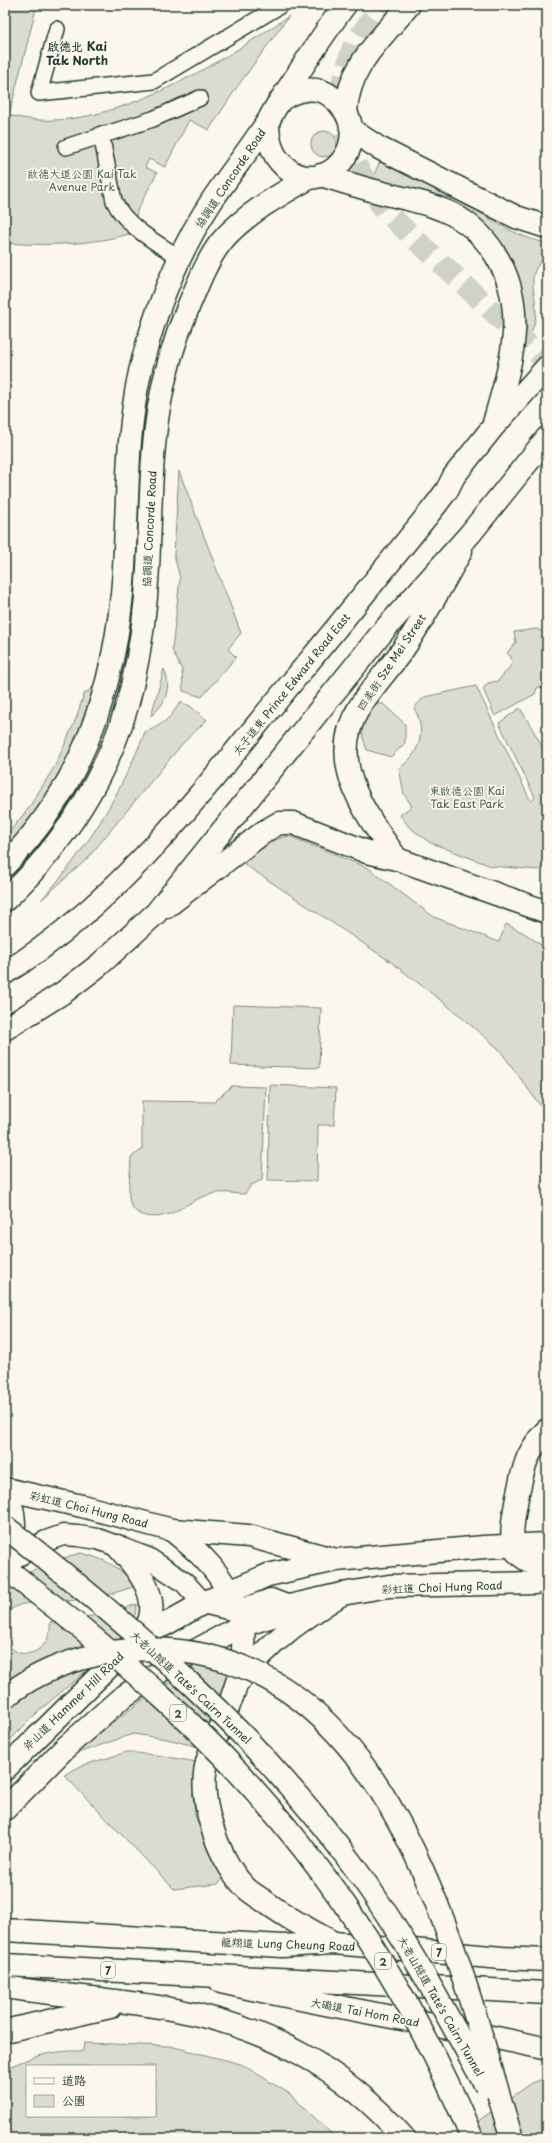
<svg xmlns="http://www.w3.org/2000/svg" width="552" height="2143" font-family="'Playpen Sans','LXGW WenKai TC',sans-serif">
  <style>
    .green { fill: #dbdcd1; stroke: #7d8c82; fill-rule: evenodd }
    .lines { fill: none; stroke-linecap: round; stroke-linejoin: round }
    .secondary-tunnel { stroke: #cfd2c7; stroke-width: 22; stroke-dasharray: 22 11; stroke-linecap: butt }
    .pedestrian-casing { stroke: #1f3d34; stroke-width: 18 }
    .minor-casing { stroke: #1f3d34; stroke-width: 23 }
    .secondary-casing { stroke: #1f3d34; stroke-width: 25 }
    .primary-casing { stroke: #1f3d34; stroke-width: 25 }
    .trunk-casing { stroke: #1f3d34; stroke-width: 25 }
    .pedestrian { stroke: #fbf7ec; stroke-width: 15 }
    .minor { stroke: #fbf7ec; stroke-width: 20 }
    .secondary { stroke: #fbf7ec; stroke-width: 22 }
    .primary { stroke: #fbf7ec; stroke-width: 22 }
    .trunk { stroke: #fbf7ec; stroke-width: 22 }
    .trunk-bridge-casing { stroke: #1f3d34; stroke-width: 25; stroke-linecap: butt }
    .trunk-bridge { stroke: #fbf7ec; stroke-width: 22 }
    .labels { text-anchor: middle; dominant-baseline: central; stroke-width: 3.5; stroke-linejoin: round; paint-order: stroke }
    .shield { fill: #fbf7ec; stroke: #61756b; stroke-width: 1 }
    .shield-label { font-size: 10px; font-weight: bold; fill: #1f3d34 }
    .park-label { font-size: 11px; fill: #455d53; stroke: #fbf7ec }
    .street-label { font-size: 11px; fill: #1f3d34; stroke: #fbf7ec }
    .neighbourhood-label { font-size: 12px; font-weight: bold; fill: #1f3d34; stroke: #fbf7ec }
  </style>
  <rect width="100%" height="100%" fill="#fbf7ec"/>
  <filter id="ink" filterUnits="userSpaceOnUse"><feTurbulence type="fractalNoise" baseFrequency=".025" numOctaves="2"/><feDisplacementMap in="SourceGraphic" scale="8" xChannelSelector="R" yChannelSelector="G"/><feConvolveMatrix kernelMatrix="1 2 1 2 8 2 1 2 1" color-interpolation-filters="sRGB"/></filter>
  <g filter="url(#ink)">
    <!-- green -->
    <g class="green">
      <path d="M5,5H37L9,115C98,141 218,64 289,16L237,87L209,130L189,120L165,167L149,159L145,167L157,173L137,211L133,233C91,245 48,246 5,243Z"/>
      <circle cx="324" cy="144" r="13"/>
      <path d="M380,161C400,170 421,179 441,189C475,207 508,236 547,243V256C524,274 536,290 536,312C536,318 534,325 532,331L529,333L527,330C524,298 519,270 500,245L370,184Z"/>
      <polygon points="179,471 241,633 228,649 236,657 202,697 183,691 182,670 172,650 180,578 174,555"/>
      <polygon points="537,629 543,632 545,638 547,689 540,687 537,688 535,694 495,716 483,689 488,683 498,681 512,664 511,657 507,653 516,642 514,632"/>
      <path d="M164,669C172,687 166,704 151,716Z"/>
      <path d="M95,686C90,703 85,720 79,736C61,778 35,815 5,849V837L28,809L55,766L76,719L84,694Z"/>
      <path d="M476,686L531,802L535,797L499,723L520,708L547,754V860L539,870L491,866L429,842L409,827L400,815L412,806L404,794L399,768C420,755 427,730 414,708L424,697Z"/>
      <path d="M180,702L190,706L207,720L183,743L86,860L41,900C87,850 120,795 145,732C162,726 172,717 180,702Z"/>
      <path d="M382,703L405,724V743L391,757L367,750C360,732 361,723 371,707Z"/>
      <path d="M289,836L368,868L434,917L499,942L506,924L524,933L547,949V1115L499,1049L448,1006L391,962L244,864C253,851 273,838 289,836Z"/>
      <polygon points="233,1005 321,1008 319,1068 231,1065"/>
      <polygon points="270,1085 336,1088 334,1125 318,1125 317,1181 268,1180"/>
      <path d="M232,1086L266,1087L262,1180L251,1185L245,1194C235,1194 222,1191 212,1194C198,1197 188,1205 176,1211C161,1220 131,1221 129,1197C128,1184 131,1170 131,1157L142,1150V1101L214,1102Z"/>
      <path d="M81,1553C107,1560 118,1566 136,1586L111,1594L40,1606C26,1600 16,1605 5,1614V1588C32,1569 49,1561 81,1553Z"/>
      <path d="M137,1604L133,1624L122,1641L40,1710L5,1745V1638C15,1666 53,1654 50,1622L112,1613Z"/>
      <path d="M223,1649C234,1650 235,1656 237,1665L202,1748L167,1739L133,1734L75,1754C121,1713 170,1680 223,1649Z"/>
      <polygon points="127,1752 163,1756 197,1762 193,1795 195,1815 210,1852 228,1874 218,1884 174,1889 64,1775 81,1766"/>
      <path d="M84,2043L170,2046L241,2064L290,2094L336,2138H5V2069C32,2056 54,2050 83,2051ZM27,2066H155V2116H27Z"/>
      <polygon points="543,2079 547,2079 547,2138 454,2138 532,2083"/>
    </g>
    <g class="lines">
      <!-- secondary-tunnel -->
      <g class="secondary-tunnel">
        <polyline points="343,98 343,80 354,44 382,5"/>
        <polyline points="345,132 357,167 385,211 547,362"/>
      </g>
      <defs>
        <g id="pedestrian">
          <polyline points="57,29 39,93 154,81 281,5"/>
          <path d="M101,134L114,201C126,227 157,243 180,258"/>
          <polyline points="66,147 153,119 200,98"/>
        </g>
        <polyline id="minor" points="5,1563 46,1541 63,1535 78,1536 98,1539 148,1558 184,1582 203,1603 236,1611 271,1599 289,1606"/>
        <g id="secondary">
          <path d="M346,112C348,66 381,39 409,5"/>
          <path d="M268,122C268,139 271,154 284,166C323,204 383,138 332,97C317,85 297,89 282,99"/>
          <path d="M397,859C367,815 325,763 359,708C372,687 390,668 404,648C425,617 443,583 461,551"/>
          <path d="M5,865C91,778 121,667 125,548C128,489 127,430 140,372C154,313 178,253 211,202C229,175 249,150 266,124C270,119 272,113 276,107C299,73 320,38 345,5"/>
          <path d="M5,900C65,844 114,767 132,686C141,648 146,608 148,568C151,514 150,460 159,407C165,371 175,338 189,305C198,284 207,260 221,242C242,216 282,193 311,177"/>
          <polyline points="166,907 265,831 279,823 293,823 367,852 397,859 547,912"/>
          <path d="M547,1430C539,1437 534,1446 529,1455C522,1470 507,1534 514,1548C520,1559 536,1564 547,1569"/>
          <polyline points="5,1489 82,1506 172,1530 249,1536 333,1559"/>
          <path d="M5,1490C16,1511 18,1535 5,1555"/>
          <path d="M172,1530C194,1548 215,1566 228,1591C234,1602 238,1614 243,1625"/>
          <path d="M117,1546C139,1570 167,1604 141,1635"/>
          <polyline points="5,1769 141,1635 164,1625 203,1603 268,1575 336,1560 484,1547 547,1544"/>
          <polyline points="5,1809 64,1749 120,1699 171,1664 243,1625 276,1615 289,1606 342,1594 389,1586 535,1583 547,1578"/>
          <path d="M221,1982C329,2007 439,2024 547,2049"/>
        </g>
        <g id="primary">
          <polyline points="353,131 379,148 516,217 547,227"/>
          <path d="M321,175C340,181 359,187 379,192C400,198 423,201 443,210C465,219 483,235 495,254C530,309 510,366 494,423"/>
          <path d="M5,973C110,908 188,810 265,715C322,646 379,576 435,506L447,490L454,476L493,427L547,367"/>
          <polyline points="5,1029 64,992 99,965 156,913 385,629 470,534 547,438"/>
        </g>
        <g id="trunk">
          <polyline points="5,1568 84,1630"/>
          <path d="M243,1625C247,1674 226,1711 209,1756C195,1793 217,1858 244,1886C249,1892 257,1896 264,1901C286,1917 309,1930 334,1943"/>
          <path d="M241,1679C268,1642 304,1618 342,1594"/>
          <polyline points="5,1930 282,1946 334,1943 502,1958 547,1960"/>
          <polyline points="5,1965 547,1993"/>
          <path d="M5,1987C62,1996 120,1999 176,2010C268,2028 342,2067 404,2138"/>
          <polyline points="5,2031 110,2007"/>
          <polyline points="507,2123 512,2138"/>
        </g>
      </defs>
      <!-- pedestrian casing -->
      <use href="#pedestrian" class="pedestrian-casing"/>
      <!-- minor casing -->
      <use href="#minor" class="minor-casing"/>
      <!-- secondary casing -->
      <use href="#secondary" class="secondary-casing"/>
      <!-- primary casing -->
      <use href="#primary" class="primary-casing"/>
      <!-- trunk casing -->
      <use href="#trunk" class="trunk-casing"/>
      <!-- pedestrian -->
      <use href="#pedestrian" class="pedestrian"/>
      <!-- minor -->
      <use href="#minor" class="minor"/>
      <!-- secondary -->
      <use href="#secondary" class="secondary"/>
      <!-- primary -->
      <use href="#primary" class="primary"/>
      <!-- trunk -->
      <use href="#trunk" class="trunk"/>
      <defs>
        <g id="trunk-bridge">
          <path d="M5,1527C134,1627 258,1735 355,1868C405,1937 445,2011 486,2086"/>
          <path d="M84,1630C138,1675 191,1721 239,1773C338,1880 416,2003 472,2138"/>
          <path d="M5,1697C51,1660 113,1646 170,1650C391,1667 455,1949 507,2123"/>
        </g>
      </defs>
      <!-- trunk-bridge casing -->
      <use href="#trunk-bridge" class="trunk-bridge-casing"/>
      <!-- trunk-bridge -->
      <use href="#trunk-bridge" class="trunk-bridge"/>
    </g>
  </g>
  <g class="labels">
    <!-- shield labels -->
    <g class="shield">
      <rect x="170" y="1705" width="16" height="16" rx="3"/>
      <rect x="432" y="1944" width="14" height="16" rx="3"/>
      <rect x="375" y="1953" width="16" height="16" rx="3"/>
      <rect x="101" y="1962" width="14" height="16" rx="3"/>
    </g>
    <g class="shield-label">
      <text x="178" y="1713">2</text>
      <text x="439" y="1952">7</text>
      <text x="383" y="1961">2</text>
      <text x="108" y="1970">7</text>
    </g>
    <!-- park labels -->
    <g class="park-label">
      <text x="82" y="173">啟德大道公園 Kai Tak<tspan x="82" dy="13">Avenue Park</tspan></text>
      <text x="467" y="790">東啟德公園 Kai<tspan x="467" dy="13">Tak East Park</tspan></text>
    </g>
    <!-- street labels -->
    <g class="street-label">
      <text transform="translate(230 178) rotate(-56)">協調道 Concorde Road</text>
      <text transform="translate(149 529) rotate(-87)">協調道 Concorde Road</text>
      <text transform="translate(391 662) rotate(-56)">四美街 Sze Mei Street</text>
      <text transform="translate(291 684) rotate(-51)">太子道東 Prince Edward Road East</text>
      <text transform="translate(89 1509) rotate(14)">彩虹道 Choi Hung Road</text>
      <text transform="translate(442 1587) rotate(-2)">彩虹道 Choi Hung Road</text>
      <text transform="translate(191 1687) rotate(43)">大老山隧道 Tate's Cairn Tunnel</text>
      <text transform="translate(73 1701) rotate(-44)">斧山道 Hammer Hill Road</text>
      <text transform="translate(288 1944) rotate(2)">龍翔道 Lung Cheung Road</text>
      <text transform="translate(441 2006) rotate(60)">大老山隧道 Tate's Cairn Tunnel</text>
      <text transform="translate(365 2012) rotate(11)">大磡道 Tai Hom Road</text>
    </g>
    <!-- neighbourhood labels -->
    <g class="neighbourhood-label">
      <text x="77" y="46">啟德北 Kai<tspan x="77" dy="14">Tak North</tspan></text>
    </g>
  </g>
  <!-- margin -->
  <rect width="552" height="2143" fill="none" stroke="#fbf7ec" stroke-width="20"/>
  <rect x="10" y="10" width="532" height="2123" fill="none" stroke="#1f3d34" stroke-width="1.5" filter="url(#ink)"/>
  <!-- legend -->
  <rect x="26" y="2065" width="130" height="52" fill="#fbf7ec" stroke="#a3ada2"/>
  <rect x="34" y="2078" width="20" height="6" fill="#fbf7ec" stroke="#a3ada2"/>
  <text x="62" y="2085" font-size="12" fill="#1f3d34">道路</text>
  <rect x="34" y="2095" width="20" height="12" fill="#dbdcd1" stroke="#a3ada2"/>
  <text x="62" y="2105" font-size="12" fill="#1f3d34">公園</text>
</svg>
